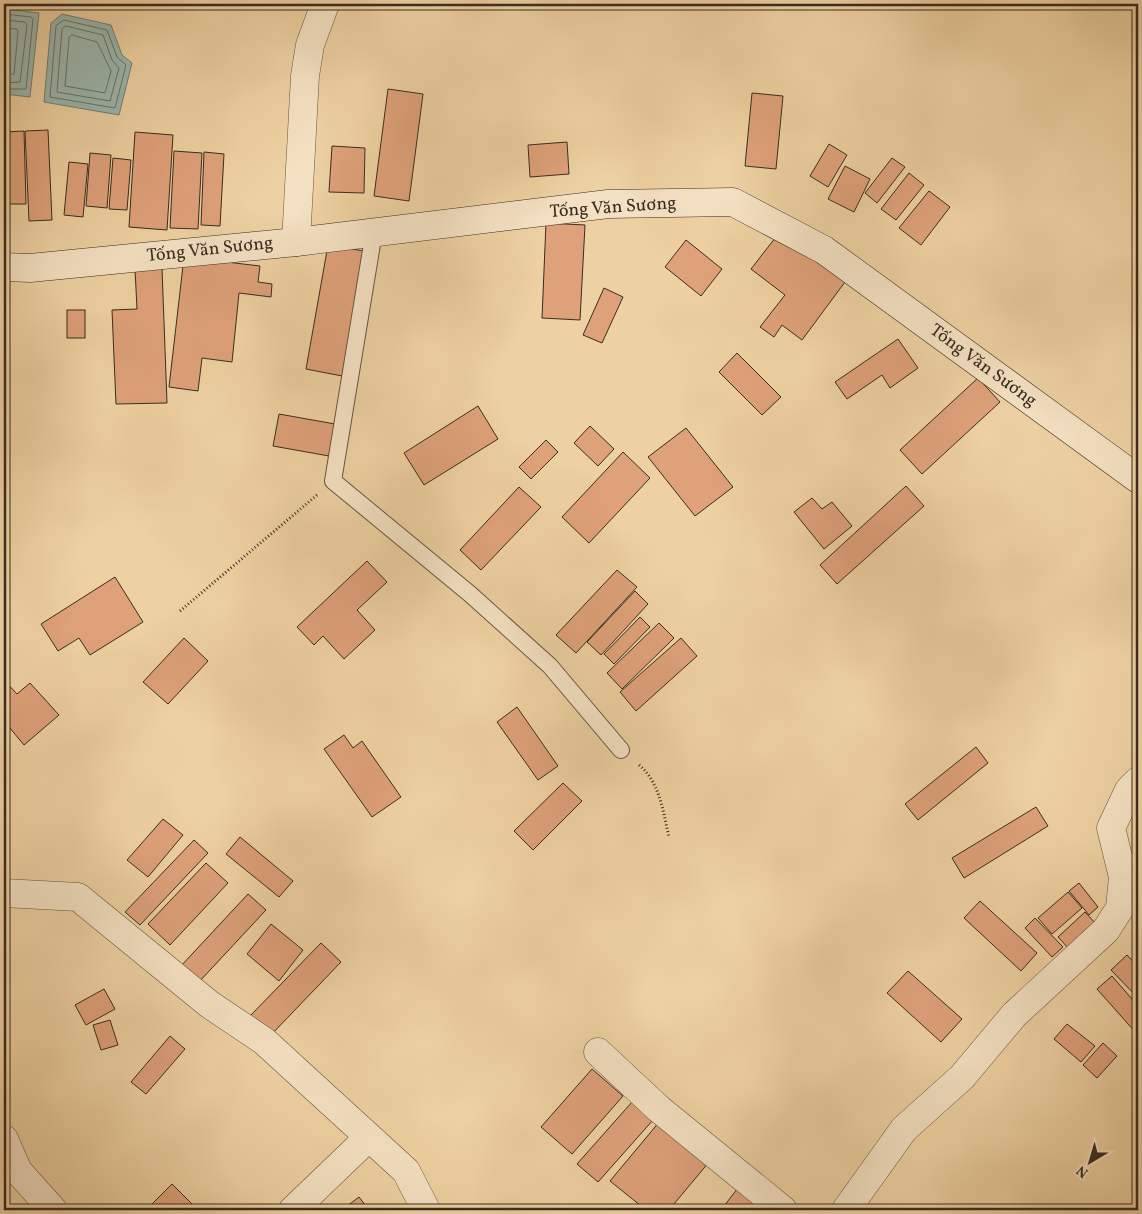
<svg xmlns="http://www.w3.org/2000/svg" width="1142" height="1214" font-family="Vollkorn,serif">
  <style>
    .water { fill: #9bb6ad; stroke: #737f75 }
    .lines { fill: none; stroke-linecap: round; stroke-linejoin: round }
    .shore { stroke: #6a7267; stroke-width: 1 }
    .building { fill: #dfa17a; stroke: #382d21 }
    .lane-casing { stroke: #665641; stroke-width: 18 }
    .street-casing { stroke: #665641; stroke-width: 29 }
    .secondary-casing { stroke: #382d21; stroke-width: 29 }
    .path { stroke: #382d21; stroke-width: 3; stroke-dasharray: 1 2.5; stroke-linecap: butt }
    .lane { stroke: #f4e1c3; stroke-width: 16 }
    .street { stroke: #f4e1c3; stroke-width: 28 }
    .secondary { stroke: #f4e1c3; stroke-width: 28 }
    .labels { text-anchor: middle; dominant-baseline: central; stroke-width: 4; stroke-linejoin: round; paint-order: stroke }
    .street-label { font-size: 18px; fill: #382d21; stroke: #f4e1c3 }
  </style>
  <rect width="100%" height="100%" fill="#eed1a2"/>
  <filter id="stains"><feTurbulence type="fractalNoise" baseFrequency=".004" numOctaves="4"/><feColorMatrix values="0 0 0 0 .2 0 0 0 0 .09 0 0 0 0 .02 0 0 0 .5 -.17"/></filter>
  <radialGradient id="worn" r=".72"><stop offset=".6" stop-color="#630" stop-opacity="0"/><stop offset="1" stop-color="#630" stop-opacity=".3"/></radialGradient>
  <!-- water -->
  <g class="water">
    <polygon points="4,9 39,13 30,97 4,94"/>
    <polygon points="62,14 111,25 122,55 132,63 119,115 44,102 51,23"/>
  </g>
  <g class="lines">
    <!-- shore -->
    <g class="shore">
      <polyline points="4,14 31,17 33,19 26,89 4,89"/>
      <polyline points="4,20 25,22 27,25 20,82 4,83"/>
      <polygon points="64,20 107,30 117,57 126,65 115,108 50,97 56,26"/>
      <polygon points="66,26 103,35 112,60 119,68 110,101 57,92 62,29"/>
      <polyline points="4,28 17,29 18,32 14,74 4,75"/>
      <polygon points="72,35 97,42 111,71 105,93 65,86 69,38"/>
    </g>
  </g>
  <!-- building -->
  <g class="building">
    <polygon points="388,89 423,94 409,201 374,196"/>
    <polygon points="752,93 783,96 776,169 745,166"/>
    <polygon points="48,130 52,220 29,221 25,131"/>
    <polygon points="24,131 26,204 6,204 4,132"/>
    <polygon points="135,132 173,135 167,230 129,227"/>
    <polygon points="567,142 569,174 530,177 528,145"/>
    <polygon points="829,144 847,155 828,187 810,176"/>
    <polygon points="332,146 365,148 364,193 329,192"/>
    <polygon points="174,151 202,153 198,229 170,228"/>
    <polygon points="204,152 224,154 220,226 201,225"/>
    <polygon points="90,153 111,155 107,208 86,206"/>
    <polygon points="113,158 131,160 127,210 109,209"/>
    <polygon points="892,158 905,167 877,203 865,193"/>
    <polygon points="69,162 88,164 83,217 64,215"/>
    <polygon points="845,166 870,179 854,212 828,199"/>
    <polygon points="909,173 924,185 896,220 881,209"/>
    <polygon points="929,191 950,207 921,245 899,228"/>
    <polygon points="546,223 585,225 580,320 542,318"/>
    <polygon points="779,233 845,282 802,340 782,325 774,337 760,327 785,295 751,269"/>
    <polygon points="686,240 722,269 701,296 665,267"/>
    <polygon points="328,245 364,251 342,376 306,369"/>
    <polygon points="184,257 260,266 258,282 272,284 271,297 239,293 232,362 202,358 198,391 169,387"/>
    <polygon points="162,268 167,403 116,404 112,310 137,309 135,269"/>
    <polygon points="604,288 623,297 602,343 583,335"/>
    <rect x="67" y="310" width="18" height="28"/>
    <polygon points="898,339 918,368 890,388 882,375 847,399 835,382"/>
    <polygon points="737,353 781,397 762,415 719,372"/>
    <polygon points="978,378 1000,402 922,474 900,450"/>
    <polygon points="478,406 498,439 424,485 404,453"/>
    <polygon points="279,414 335,424 329,456 273,446"/>
    <polygon points="590,426 614,449 598,466 574,443"/>
    <polygon points="686,428 733,487 695,516 648,457"/>
    <polygon points="546,440 558,452 531,479 519,467"/>
    <polygon points="623,452 650,478 589,543 562,517"/>
    <polygon points="906,486 924,506 837,584 820,565"/>
    <polygon points="519,487 541,507 481,570 460,550"/>
    <polygon points="812,498 822,509 832,502 852,526 824,549 794,512"/>
    <polygon points="367,561 387,582 357,610 375,630 344,659 323,636 314,645 297,627"/>
    <polygon points="617,570 637,587 576,653 556,635"/>
    <polygon points="115,577 143,622 90,655 79,638 58,651 41,624"/>
    <polygon points="635,591 648,604 601,655 587,642"/>
    <polygon points="640,617 650,627 614,664 604,654"/>
    <polygon points="659,623 674,638 622,689 607,673"/>
    <polygon points="184,638 208,661 168,704 143,682"/>
    <polygon points="681,638 697,656 636,711 620,692"/>
    <polygon points="4,680 17,694 30,683 59,715 24,745 4,721"/>
    <polygon points="517,707 558,766 538,780 497,722"/>
    <polygon points="344,735 353,748 362,741 401,797 372,817 324,749"/>
    <polygon points="976,747 988,763 918,820 905,804"/>
    <polygon points="563,783 582,801 533,850 514,831"/>
    <polygon points="1036,807 1048,826 964,878 952,858"/>
    <polygon points="163,819 183,835 148,877 127,860"/>
    <polygon points="240,837 293,881 279,897 226,854"/>
    <polygon points="194,840 208,853 140,925 125,912"/>
    <polygon points="206,863 228,883 170,945 148,924"/>
    <polygon points="1079,883 1098,907 1089,915 1069,891"/>
    <polygon points="1068,892 1082,908 1052,934 1038,918"/>
    <polygon points="248,894 266,910 198,983 180,967"/>
    <polygon points="980,901 1037,953 1021,971 964,918"/>
    <polygon points="1085,912 1097,925 1070,950 1058,937"/>
    <polygon points="1035,918 1063,947 1052,957 1025,928"/>
    <polygon points="271,924 303,950 279,981 247,954"/>
    <polygon points="321,943 341,962 269,1037 249,1017"/>
    <polygon points="1127,955 1138,967 1138,998 1111,970"/>
    <polygon points="908,971 962,1019 941,1042 887,993"/>
    <polygon points="1112,976 1138,1006 1137,1034 1097,989"/>
    <polygon points="104,989 115,1009 86,1025 75,1005"/>
    <polygon points="110,1020 118,1045 101,1050 93,1025"/>
    <polygon points="1067,1024 1095,1046 1081,1062 1054,1039"/>
    <polygon points="170,1036 185,1049 146,1094 131,1082"/>
    <polygon points="1103,1043 1117,1056 1097,1078 1083,1065"/>
    <polygon points="592,1069 623,1096 572,1154 541,1127"/>
    <polygon points="632,1102 653,1120 598,1182 577,1164"/>
    <polygon points="660,1121 709,1162 669,1210 646,1210 610,1181"/>
    <polygon points="172,1184 197,1209 146,1210"/>
    <polygon points="741,1184 774,1210 721,1210"/>
    <polygon points="359,1197 369,1210 342,1210"/>
  </g>
  <g class="lines">
    <defs>
      <polyline id="lane" points="374,232 333,481 470,594 550,666 621,750"/>
      <g id="street">
        <polyline points="296,242 305,76 310,45 325,4"/>
        <polyline points="4,893 78,897 209,1004 264,1041 406,1171 426,1210"/>
        <polyline points="598,1052 659,1109 783,1210"/>
        <polyline points="4,1139 18,1171 53,1210"/>
        <polyline points="293,1210 368,1138"/>
        <polyline points="846,1210 904,1129 962,1077 1014,1015 1106,930 1120,908 1123,877 1111,828 1129,790 1138,781"/>
      </g>
      <polyline id="secondary" points="4,267 30,268 296,242 608,204 733,202 824,250 1138,479"/>
    </defs>
    <!-- lane casing -->
    <use href="#lane" class="lane-casing"/>
    <!-- street casing -->
    <use href="#street" class="street-casing"/>
    <!-- secondary casing -->
    <use href="#secondary" class="secondary-casing"/>
    <!-- path -->
    <g class="path">
      <polyline points="180,611 317,495"/>
      <path d="M639,765C660,782 663,812 669,837"/>
    </g>
    <!-- lane -->
    <use href="#lane" class="lane"/>
    <!-- street -->
    <use href="#street" class="street"/>
    <!-- secondary -->
    <use href="#secondary" class="secondary"/>
  </g>
  <g class="labels">
    <!-- street labels -->
    <g class="street-label">
      <text transform="translate(613 208) rotate(-4)">Tống Văn Sương</text>
      <text transform="translate(210 250) rotate(-6)">Tống Văn Sương</text>
      <text transform="translate(983 366) rotate(36)">Tống Văn Sương</text>
    </g>
  </g>
  <!-- margin -->
  <rect width="1142" height="1214" fill="none" stroke="#eed1a2" stroke-width="20"/>
  <rect x="5" y="5" width="1132" height="1204" fill="none" stroke="#382d21" stroke-width="2.5"/>
  <rect x="10" y="10" width="1122" height="1194" fill="none" stroke="#382d21"/>
  <!-- north arrow -->
  <g transform="translate(1090 1162) rotate(218)" stroke="#f4e1c3" stroke-width="4" paint-order="stroke">
  <path d="M0-4L9 19L0 12L-9 19Z" fill="#382d21"/>
  <text y="-8" font-size="14" font-weight="bold" text-anchor="middle" fill="#382d21">N</text>
  </g>
  <rect width="100%" height="100%" filter="url(#stains)"/>
  <rect width="100%" height="100%" fill="url(#worn)"/>
</svg>
